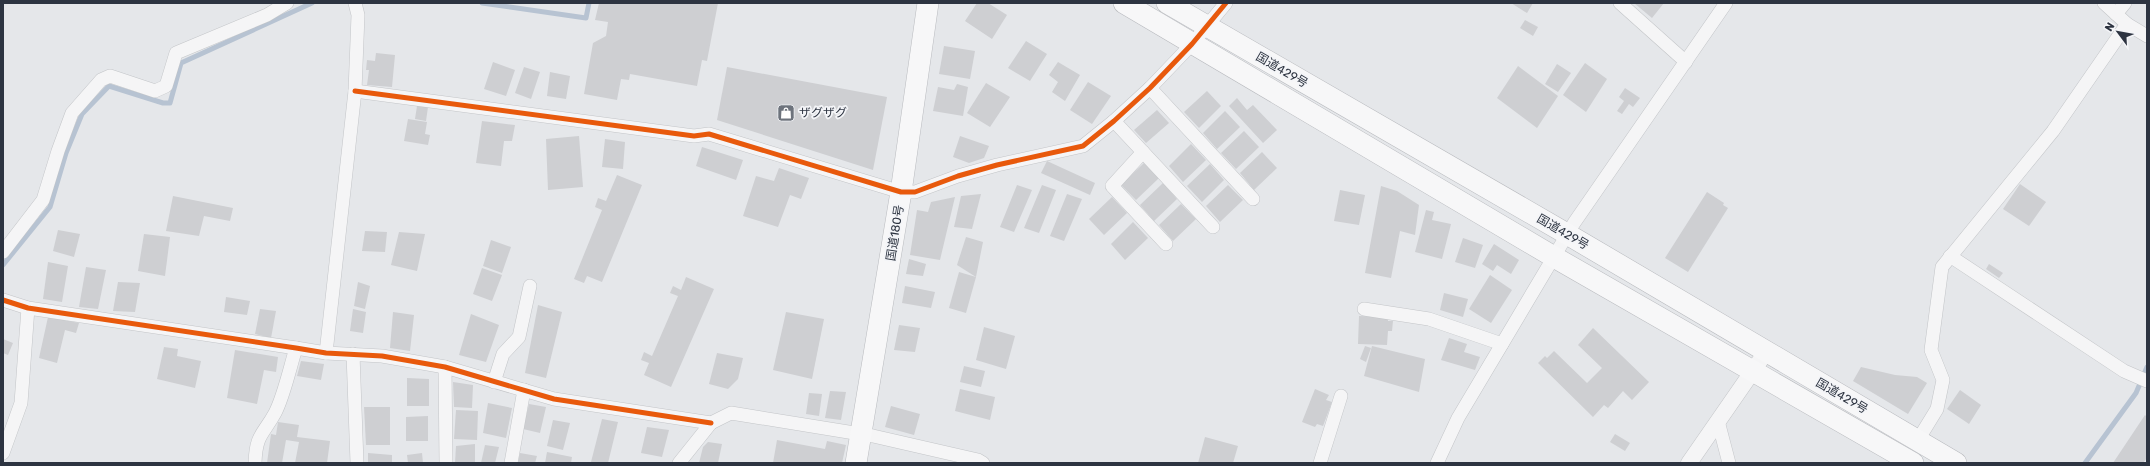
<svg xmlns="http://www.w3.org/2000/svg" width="2150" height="466" font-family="Rubik,'Noto Sans JP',sans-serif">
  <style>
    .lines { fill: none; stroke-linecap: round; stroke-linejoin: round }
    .stream { stroke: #b7c3d2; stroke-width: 5 }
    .building { fill: #cecfd2 }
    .minor-casing { stroke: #c3c5c8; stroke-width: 14 }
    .tertiary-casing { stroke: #c3c5c8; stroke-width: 17 }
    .trunk-casing { stroke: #b8babe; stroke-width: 22 }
    .minor { stroke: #f5f5f6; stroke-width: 13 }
    .tertiary { stroke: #f5f5f6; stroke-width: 16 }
    .trunk { stroke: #f7f7f8; stroke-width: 21 }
    .cycleway-casing { stroke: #f4f5f8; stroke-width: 8 }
    .cycleway { stroke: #e8590c; stroke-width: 5 }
    .labels { text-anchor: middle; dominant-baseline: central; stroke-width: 3.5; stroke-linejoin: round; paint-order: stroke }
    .street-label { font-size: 12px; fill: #2d3441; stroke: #f4f5f8 }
    .poi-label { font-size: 12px; fill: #2d3441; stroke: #f4f5f8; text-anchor: start }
  </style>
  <rect width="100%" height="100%" fill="#e5e7ea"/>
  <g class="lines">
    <!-- stream -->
    <g class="stream">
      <polyline points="482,3 586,18 589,3"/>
      <polyline points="3,265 50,207 66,153 82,114 109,86 163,103 170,103 181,63 312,3"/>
      <polyline points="2085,463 2136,393 2147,367"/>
    </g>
  </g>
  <!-- building -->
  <g class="building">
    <polygon points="599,3 718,3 707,61 702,60 697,86 630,74 629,80 621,79 617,100 584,94 593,43 606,36 608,22 595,20"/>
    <polygon points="977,3 988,3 1007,15 992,39 965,21"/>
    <polygon points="1511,3 1533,3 1527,13"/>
    <polygon points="1634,3 1664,3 1652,18"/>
    <polygon points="1525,20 1538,27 1533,36 1520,28"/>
    <polygon points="1026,41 1047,54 1030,81 1008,68"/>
    <polygon points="944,46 975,51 970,79 939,74"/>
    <polygon points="376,53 395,55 392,87 367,85 369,70 366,70 367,60 375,61"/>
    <polygon points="493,62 515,70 506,96 484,89"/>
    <polygon points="1058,62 1080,75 1065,101 1052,92 1058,82 1049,75"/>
    <polygon points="1585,63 1607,79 1586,112 1563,95"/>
    <polygon points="1557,64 1571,73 1558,92 1545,84"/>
    <polygon points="1518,66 1558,96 1537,128 1497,98"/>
    <polygon points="524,67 540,72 531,99 515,93"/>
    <polygon points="727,67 887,97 873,170 717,120"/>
    <polygon points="550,72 570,76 566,99 547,96"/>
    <polygon points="1088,82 1111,96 1092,124 1070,110"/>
    <polygon points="986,83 1010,97 990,127 967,113"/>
    <polygon points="957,84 968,87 963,116 933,111 938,87 954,90"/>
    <polygon points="1625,88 1640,98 1633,107 1629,104 1622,114 1617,111 1624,101 1619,97"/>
    <polygon points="1207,91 1221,106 1199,128 1184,112"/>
    <polygon points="1237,98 1247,110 1253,105 1277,130 1263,143 1229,106"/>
    <polygon points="417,106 428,107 426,121 415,119"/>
    <polygon points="1157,110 1169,123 1146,143 1134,130"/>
    <polygon points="1225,111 1240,127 1217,149 1203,133"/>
    <polygon points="408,119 427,122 425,134 430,135 428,145 404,141"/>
    <polygon points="482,121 515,125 512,141 504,141 501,166 476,163"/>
    <polygon points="1244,131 1259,147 1236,169 1221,153"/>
    <polygon points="579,136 583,187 548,190 546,139"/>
    <polygon points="960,136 989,146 984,158 969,163 953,157"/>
    <polygon points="605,139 625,142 623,169 602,167"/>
    <polygon points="1191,144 1206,160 1183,182 1169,166"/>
    <polygon points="702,147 743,160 736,180 696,166"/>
    <polygon points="1262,152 1277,168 1254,190 1240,173"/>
    <polygon points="1047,161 1095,183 1090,195 1041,173"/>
    <polygon points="1144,163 1159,178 1136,200 1121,185"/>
    <polygon points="1210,164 1224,180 1202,202 1187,186"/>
    <polygon points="779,168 809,178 801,199 790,195 778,227 743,216 756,176 774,181"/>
    <polygon points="617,175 642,185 602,282 587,276 584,283 574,279 602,210 595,207 598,198 606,201"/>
    <polygon points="1163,183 1177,199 1154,221 1140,205"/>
    <polygon points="2020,184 2046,202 2029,226 2003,209"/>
    <polygon points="1017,185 1032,190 1014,232 1000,227"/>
    <polygon points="1042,185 1056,190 1039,233 1024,228"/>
    <polygon points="1228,185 1243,200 1220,222 1206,206"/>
    <polygon points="1381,186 1397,191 1419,205 1415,235 1400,231 1391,278 1365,273"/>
    <polygon points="1340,190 1365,195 1359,225 1334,221"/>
    <polygon points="1707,192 1724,203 1723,205 1728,208 1688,272 1665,258"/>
    <polygon points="981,194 972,229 954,227 961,196"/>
    <polygon points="1067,194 1082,199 1064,241 1050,236"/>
    <polygon points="173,196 233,208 230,221 204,216 199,236 166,231"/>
    <polygon points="955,197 940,260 910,255 917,210 928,212 931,202"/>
    <polygon points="1112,197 1127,213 1104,235 1089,219"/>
    <polygon points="1181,204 1196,219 1173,241 1159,225"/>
    <polygon points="1426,210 1434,212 1432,220 1451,224 1442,259 1415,252"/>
    <polygon points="1133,222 1148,238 1125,260 1111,244"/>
    <polygon points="58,230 80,234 74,257 53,251"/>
    <polygon points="365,231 387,232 385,252 362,251"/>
    <polygon points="399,232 425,234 417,271 391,265"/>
    <polygon points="144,234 170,237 165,276 138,271"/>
    <polygon points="966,237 983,242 976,277 957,265"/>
    <polygon points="1463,238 1483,245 1475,268 1455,262"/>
    <polygon points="491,240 511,247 502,273 483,266"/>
    <polygon points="1494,244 1519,260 1511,274 1497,265 1493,271 1482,264"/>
    <polygon points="909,259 926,264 923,276 906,274"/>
    <polygon points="48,262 68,266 62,302 43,299"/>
    <polygon points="1989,264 2003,273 1999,278 1986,269"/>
    <polygon points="86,267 106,270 98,309 79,307"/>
    <polygon points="482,268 502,275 492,301 473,294"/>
    <polygon points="959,272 976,277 966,313 949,308"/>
    <polygon points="1490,275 1512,290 1491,323 1469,309"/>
    <polygon points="686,277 714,289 671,387 644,375 649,363 641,360 644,352 652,356 678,296 670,293 673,286 681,290"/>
    <polygon points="118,282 140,283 135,312 113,311"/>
    <polygon points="358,282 370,286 365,309 354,306"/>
    <polygon points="905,286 935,292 931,308 902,303"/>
    <polygon points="1444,293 1468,299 1463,317 1440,310"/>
    <polygon points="226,297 250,301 247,315 224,312"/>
    <polygon points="538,305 562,312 546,378 525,373"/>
    <polygon points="260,309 276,311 271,338 255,334"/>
    <polygon points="353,309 366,312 363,333 350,331"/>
    <polygon points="393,312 414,315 410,351 390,348"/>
    <polygon points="786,312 824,319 812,379 773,370"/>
    <polygon points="471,314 499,325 486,362 459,355"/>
    <polygon points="1359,316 1388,317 1388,321 1393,321 1392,331 1388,331 1387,345 1358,344"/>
    <polygon points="48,317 79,323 76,333 65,330 57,363 39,358"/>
    <polygon points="899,325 920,328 915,352 894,350"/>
    <polygon points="984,327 1015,336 1006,369 976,360"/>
    <polygon points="1593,328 1649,382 1632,400 1623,391 1608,408 1604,405 1593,417 1538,363 1545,356 1547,358 1554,351 1587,383 1602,368 1578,345"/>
    <polygon points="1449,338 1467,344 1464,352 1480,357 1475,370 1441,360"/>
    <polygon points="3,339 13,343 8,355 3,353"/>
    <polygon points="1365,346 1371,348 1366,362 1360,359"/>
    <polygon points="1372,346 1425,359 1419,392 1364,376"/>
    <polygon points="164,347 178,349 177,356 201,361 195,388 157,379"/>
    <polygon points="235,350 278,357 276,372 264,370 257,404 227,398"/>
    <polygon points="717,353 743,358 738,379 728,389 709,384"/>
    <polygon points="301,361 324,364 321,380 297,376"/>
    <polygon points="964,366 985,371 981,387 960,382"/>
    <polygon points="1861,367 1895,375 1917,377 1927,383 1908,414 1853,381"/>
    <polygon points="407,378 429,379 429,406 407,406"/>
    <polygon points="453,382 473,385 472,408 454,407"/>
    <polygon points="960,389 995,397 990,420 955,411"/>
    <polygon points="1315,389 1329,395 1326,400 1332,402 1323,426 1317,424 1315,427 1302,422"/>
    <polygon points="1960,390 1981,405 1969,424 1947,409"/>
    <polygon points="830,391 846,392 841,420 825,418"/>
    <polygon points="809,393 822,394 819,416 806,414"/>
    <polygon points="488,403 512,408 506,438 483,433"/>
    <polygon points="529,404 546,407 540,433 523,429"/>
    <polygon points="891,406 920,414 914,435 885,427"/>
    <polygon points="364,407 390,407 390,445 366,445"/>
    <polygon points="456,410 478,411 477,440 454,439"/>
    <polygon points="2145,415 2147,417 2147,458 2143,463 2113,463"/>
    <polygon points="428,416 428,441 406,441 406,417"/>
    <polygon points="602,419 618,422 608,463 591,462"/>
    <polygon points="553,420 570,423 563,450 547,446"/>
    <polygon points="278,422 299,425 297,437 330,441 327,463 295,463 299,442 286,440 282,463 267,463 271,434 276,435"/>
    <polygon points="647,427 669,430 662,457 641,453"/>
    <polygon points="1615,434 1630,443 1625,451 1610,442"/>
    <polygon points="1205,437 1238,446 1233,463 1198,463"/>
    <polygon points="777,440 825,449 827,441 846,445 842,463 773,463"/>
    <polygon points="708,442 722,444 718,463 699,463 703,447"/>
    <polygon points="475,444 475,463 455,463 456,446"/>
    <polygon points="485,445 499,447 495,463 481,463"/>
    <polygon points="547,452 572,457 571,463 545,463"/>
    <polygon points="368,453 392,455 392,463 368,463"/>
    <polygon points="422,453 423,463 408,463 407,455"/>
    <polygon points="520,453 537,456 535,463 518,463"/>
  </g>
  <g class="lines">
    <defs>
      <g id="minor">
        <polyline points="1620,3 1686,62"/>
        <polyline points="2104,3 2127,24 2147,36"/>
        <polyline points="2116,14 2125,3"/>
        <polyline points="1150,88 1253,199"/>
        <polyline points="355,91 694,136 709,134 901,192 915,192 958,176 997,165 1083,146 1114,121 1150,88 1192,44 1226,3"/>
        <polyline points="1114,121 1213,227"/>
        <polyline points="1143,152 1112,186 1166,244"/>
        <polyline points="3,252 43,200 58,151 72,113 101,80 110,76 155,91 166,86 176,53 267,15 287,3"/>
        <polyline points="1950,256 2124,371 2147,381"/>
        <polyline points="3,300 28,308 296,348 326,353 382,356 445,367 554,399 711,423"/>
        <polyline points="1364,309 1429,319 1502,344"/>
        <polyline points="326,353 355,91 358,15 355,3"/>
        <polyline points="353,354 357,463"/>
        <polyline points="445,367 446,463"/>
        <polyline points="494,382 503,354 519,337 530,286"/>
        <polyline points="1718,421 1729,463"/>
        <polyline points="1918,440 1937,409 1943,380 1931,350 1942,267 2053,131 2127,24"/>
        <polyline points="3,453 21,403 28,308"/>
        <path d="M255,463C256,434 263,435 275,413C284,396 290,367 296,348"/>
        <polyline points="511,463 524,390"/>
        <polyline points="679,463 711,423 731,413 873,436 978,460 983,463"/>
        <polyline points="1320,463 1341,396"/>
        <polyline points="1437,463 1458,418 1574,223 1726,3"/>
      </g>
      <polyline id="tertiary" points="1689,463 1766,352"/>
      <g id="trunk">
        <polyline points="1124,3 1554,257 1913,463"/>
        <polyline points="1167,3 1567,234 1956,463"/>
        <polyline points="856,463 901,192 928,3"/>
      </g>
    </defs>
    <!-- minor casing -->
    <use href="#minor" class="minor-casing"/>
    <!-- tertiary casing -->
    <use href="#tertiary" class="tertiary-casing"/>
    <!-- trunk casing -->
    <use href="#trunk" class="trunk-casing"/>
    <!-- minor -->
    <use href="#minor" class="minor"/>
    <!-- tertiary -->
    <use href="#tertiary" class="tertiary"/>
    <!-- trunk -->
    <use href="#trunk" class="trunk"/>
    <defs>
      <g id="cycleway">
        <polyline points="355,91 694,136 709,134 901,192 915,192 958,176 997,165 1083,146 1114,121 1150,88 1192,44 1226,3"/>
        <polyline points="3,300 28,308 296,348 326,353 382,356 445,367 554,399 711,423"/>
      </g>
    </defs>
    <!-- cycleway casing -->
    <use href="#cycleway" class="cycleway-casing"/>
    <!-- cycleway -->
    <use href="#cycleway" class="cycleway"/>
  </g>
  <!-- icons -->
  <defs>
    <symbol id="shop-square" viewBox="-11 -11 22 22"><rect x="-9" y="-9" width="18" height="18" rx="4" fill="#6d737c" stroke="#f4f5f8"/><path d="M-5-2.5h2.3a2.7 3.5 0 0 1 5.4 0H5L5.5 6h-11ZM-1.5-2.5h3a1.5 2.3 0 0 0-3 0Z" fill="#fff"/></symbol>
  </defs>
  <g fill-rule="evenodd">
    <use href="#shop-square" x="776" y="103" width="20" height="20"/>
  </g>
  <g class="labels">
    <!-- street labels -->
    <g class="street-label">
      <text transform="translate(1282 70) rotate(30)">国道429号</text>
      <text transform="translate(1563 232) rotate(30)">国道429号</text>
      <text transform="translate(895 233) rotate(-81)">国道180号</text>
      <text transform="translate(1842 396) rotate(30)">国道429号</text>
    </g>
    <!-- poi labels -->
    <g class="poi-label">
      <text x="799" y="113">ザグザグ</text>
    </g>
  </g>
  <!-- border -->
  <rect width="2150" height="466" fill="none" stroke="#2d3441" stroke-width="8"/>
  <!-- north arrow -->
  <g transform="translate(2118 32) rotate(302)" stroke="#f4f5f8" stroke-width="3" paint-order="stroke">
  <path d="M0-3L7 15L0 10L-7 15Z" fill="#2d3441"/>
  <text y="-6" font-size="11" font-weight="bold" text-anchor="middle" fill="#2d3441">N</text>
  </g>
</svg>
